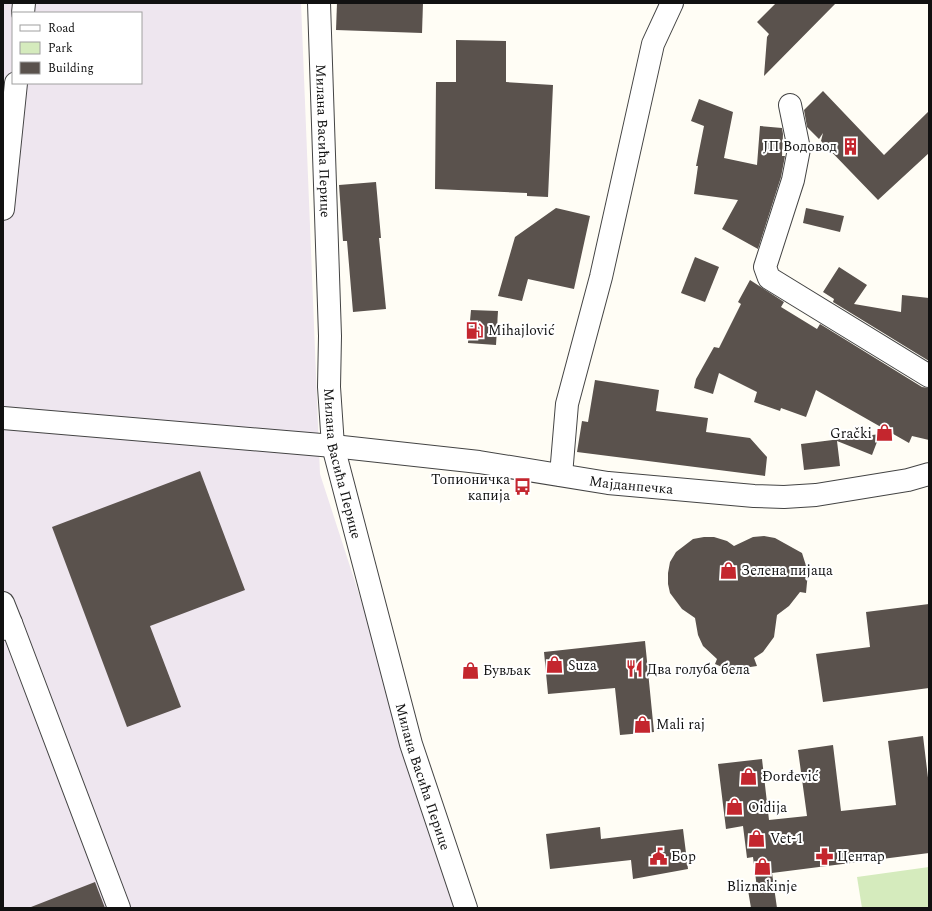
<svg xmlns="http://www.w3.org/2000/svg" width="932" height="911" font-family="Spectral,serif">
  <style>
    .industrial { fill: #eee6ef; fill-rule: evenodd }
    .green { fill: #d5ebbd }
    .building { fill: #5a524d }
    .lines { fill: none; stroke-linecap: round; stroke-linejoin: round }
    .minor-casing { stroke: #444; stroke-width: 24 }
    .minor { stroke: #fff; stroke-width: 22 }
    .labels { text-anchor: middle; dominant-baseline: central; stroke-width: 4; stroke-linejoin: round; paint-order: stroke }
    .street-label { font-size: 14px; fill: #111; stroke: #fff }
    .poi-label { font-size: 14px; fill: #111; stroke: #fff; text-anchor: start }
  </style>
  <rect width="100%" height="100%" fill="#fffdf5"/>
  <!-- industrial -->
  <path class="industrial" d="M3,3H301L320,474L461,908H3ZM13,13H141V83H13Z"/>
  <!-- green -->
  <polygon class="green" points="929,867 929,908 862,908 857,877"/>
  <!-- building -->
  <g class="building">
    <polygon points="337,3 423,3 422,33 336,30"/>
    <polygon points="776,3 836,3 764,76 767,37 769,34 757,22"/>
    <polygon points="456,40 506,41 506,82 553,85 548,197 527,196 527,193 435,189 436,82 456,82"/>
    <polygon points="823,91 884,155 929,111 929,153 878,200 821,141 823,133 819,139 807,127 804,110"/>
    <polygon points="699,99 733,112 724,158 757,165 760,126 782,128 783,134 782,156 785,156 781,177 758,249 722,229 738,200 694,194 698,166 696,166 704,126 691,121"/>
    <polygon points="376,182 381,238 379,238 386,309 353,312 347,241 343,241 339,185"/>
    <polygon points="556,208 590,216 574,289 528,279 522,301 498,296 515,237"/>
    <polygon points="806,208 844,216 840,232 803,223"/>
    <polygon points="695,257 719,267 705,302 681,293"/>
    <polygon points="839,267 867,285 854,304 901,312 902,295 929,298 929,361 833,302 834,299 823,292"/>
    <polygon points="750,280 784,302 781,307 817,329 820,324 922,387 929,388 929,440 912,436 909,443 816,390 806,417 781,408 780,411 754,402 757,392 719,373 713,394 694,388 696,379 714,347 719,348 741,304 738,302"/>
    <polygon points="471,310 498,311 496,345 468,343"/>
    <polygon points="595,380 659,390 656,411 708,418 706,432 750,438 767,457 765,476 577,452 582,421 588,422"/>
    <polygon points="880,434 872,455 837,441 840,466 804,470 801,444"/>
    <polygon points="200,471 245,590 150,626 181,707 127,727 52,527"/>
    <polygon points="764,536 775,538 802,553 808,572 806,593 800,592 789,606 777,615 774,637 763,652 754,658 757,666 737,669 722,667 715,664 717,659 703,646 698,635 695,618 682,609 670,593 668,584 668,573 670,562 676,552 693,539 704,537 714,537 727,541 734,546 753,537"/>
    <polygon points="929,604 929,688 823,702 816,654 870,647 866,612"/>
    <polygon points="645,641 654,732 620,735 615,688 548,694 544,652"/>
    <polygon points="923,736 929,786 929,853 772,873 777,908 751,908 748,890 757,888 753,857 747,858 743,826 726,829 718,764 762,759 769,820 807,816 798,750 833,745 841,811 896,805 888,741"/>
    <polygon points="600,827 601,839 683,829 688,869 633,879 631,860 550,869 546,834"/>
    <polygon points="95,882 105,908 31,908 31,907"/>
  </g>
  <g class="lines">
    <defs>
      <g id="minor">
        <path id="s1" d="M319,3L330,336L329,387L333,446L411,744L466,908"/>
        <polyline points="23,13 24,3"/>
        <polyline points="790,105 799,149 793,180 765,267 769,278 929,376"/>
        <polyline points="3,209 16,83"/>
        <path id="s2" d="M3,418L333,446L479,462L608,483L754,496L784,497L816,495L908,480L929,474"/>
        <polyline points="561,475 567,404 601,277 653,44 672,3"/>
        <polyline points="3,603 11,623 3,629"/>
        <polyline points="11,623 119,908"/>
      </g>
    </defs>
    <!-- minor casing -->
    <use href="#minor" class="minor-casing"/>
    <!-- minor -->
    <use href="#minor" class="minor"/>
  </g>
  <!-- icons -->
  <defs>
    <symbol id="building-bare" viewBox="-9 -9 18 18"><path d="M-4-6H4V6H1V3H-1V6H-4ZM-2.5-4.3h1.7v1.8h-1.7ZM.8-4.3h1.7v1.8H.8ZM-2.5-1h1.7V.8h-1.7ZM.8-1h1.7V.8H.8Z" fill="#c4262e" stroke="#fff" stroke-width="2.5" paint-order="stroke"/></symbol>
    <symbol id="fuel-bare" viewBox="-9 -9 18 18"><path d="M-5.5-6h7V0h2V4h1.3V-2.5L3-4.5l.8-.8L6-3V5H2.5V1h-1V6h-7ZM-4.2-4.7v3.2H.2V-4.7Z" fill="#c4262e" stroke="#fff" stroke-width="2.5" paint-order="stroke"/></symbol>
    <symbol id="shop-bare" viewBox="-9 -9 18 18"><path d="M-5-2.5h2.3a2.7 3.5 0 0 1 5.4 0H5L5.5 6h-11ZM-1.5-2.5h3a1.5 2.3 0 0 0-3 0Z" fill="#c4262e" stroke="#fff" stroke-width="2.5" paint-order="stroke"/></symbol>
    <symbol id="bus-bare" viewBox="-9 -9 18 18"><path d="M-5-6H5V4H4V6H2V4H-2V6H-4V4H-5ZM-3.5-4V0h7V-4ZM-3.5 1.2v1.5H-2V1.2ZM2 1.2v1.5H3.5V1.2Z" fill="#c4262e" stroke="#fff" stroke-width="2.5" paint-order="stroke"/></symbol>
    <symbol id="restaurant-bare" viewBox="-9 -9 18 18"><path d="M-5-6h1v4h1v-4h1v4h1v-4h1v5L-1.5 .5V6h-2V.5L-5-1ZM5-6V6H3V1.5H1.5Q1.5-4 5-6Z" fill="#c4262e" stroke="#fff" stroke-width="2.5" paint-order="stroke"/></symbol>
    <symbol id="civic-bare" viewBox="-9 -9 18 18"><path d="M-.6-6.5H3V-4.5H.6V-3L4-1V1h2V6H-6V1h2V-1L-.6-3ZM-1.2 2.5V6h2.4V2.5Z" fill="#c4262e" stroke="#fff" stroke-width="2.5" paint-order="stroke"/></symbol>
    <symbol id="pharmacy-bare" viewBox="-9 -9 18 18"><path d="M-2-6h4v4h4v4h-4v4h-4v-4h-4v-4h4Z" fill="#c4262e" stroke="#fff" stroke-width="2.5" paint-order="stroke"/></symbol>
  </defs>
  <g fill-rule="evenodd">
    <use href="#building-bare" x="838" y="134" width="25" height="25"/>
    <use href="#fuel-bare" x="462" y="318" width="25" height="25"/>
    <use href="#shop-bare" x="872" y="420" width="25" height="25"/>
    <use href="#bus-bare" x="510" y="474" width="25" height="25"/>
    <use href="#shop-bare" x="716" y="558" width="25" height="25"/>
    <use href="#shop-bare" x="542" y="652" width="25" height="25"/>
    <use href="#restaurant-bare" x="622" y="656" width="25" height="25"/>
    <use href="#shop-bare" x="458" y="658" width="25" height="25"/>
    <use href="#shop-bare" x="630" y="712" width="25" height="25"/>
    <use href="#shop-bare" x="736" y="764" width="25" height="25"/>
    <use href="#shop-bare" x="722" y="794" width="25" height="25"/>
    <use href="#shop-bare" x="744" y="826" width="25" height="25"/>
    <use href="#civic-bare" x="646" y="844" width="25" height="25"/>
    <use href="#pharmacy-bare" x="812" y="844" width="25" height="25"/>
    <use href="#shop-bare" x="750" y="854" width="25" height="25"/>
  </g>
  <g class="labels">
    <!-- street labels -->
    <g class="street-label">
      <text stroke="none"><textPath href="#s1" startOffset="138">Милана Васића Перице</textPath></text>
      <text stroke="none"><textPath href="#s1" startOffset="462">Милана Васића Перице</textPath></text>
      <text stroke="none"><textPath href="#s2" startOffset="632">Мајданпечка</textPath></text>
      <text stroke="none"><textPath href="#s1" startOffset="786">Милана Васића Перице</textPath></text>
    </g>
    <!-- poi labels -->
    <g class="poi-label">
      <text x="837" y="146" text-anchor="end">ЈП Водовод</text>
      <text x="488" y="330">Mihajlović</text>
      <text x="872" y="433" text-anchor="end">Grački</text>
      <text x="510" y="479" text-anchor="end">Топионичка<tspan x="510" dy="16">капија</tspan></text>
      <text x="741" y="570">Зелена пијаца</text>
      <text x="568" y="665">Suza</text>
      <text x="647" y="669">Два голуба бела</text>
      <text x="483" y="670">Бувљак</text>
      <text x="656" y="724">Mali raj</text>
      <text x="762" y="776">Đorđević</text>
      <text x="748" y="807">Oidija</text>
      <text x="770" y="838">Vet-1</text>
      <text x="671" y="856">Бор</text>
      <text x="837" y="856">Центар</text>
      <text x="762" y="886" text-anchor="middle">Bliznakinje</text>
    </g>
  </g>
  <!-- border -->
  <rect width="932" height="911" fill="none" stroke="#111111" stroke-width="8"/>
  <!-- legend -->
  <rect x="12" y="12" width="130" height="72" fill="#ffffff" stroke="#a0a0a0"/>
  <rect x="20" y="25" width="20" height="6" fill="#ffffff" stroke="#a0a0a0"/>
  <text x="48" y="32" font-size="12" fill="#111111">Road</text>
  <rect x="20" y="42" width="20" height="12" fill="#d5ebbd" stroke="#a0a0a0"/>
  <text x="48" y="52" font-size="12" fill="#111111">Park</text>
  <rect x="20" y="62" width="20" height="12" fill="#5a524d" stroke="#a0a0a0"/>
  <text x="48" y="72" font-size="12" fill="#111111">Building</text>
</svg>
